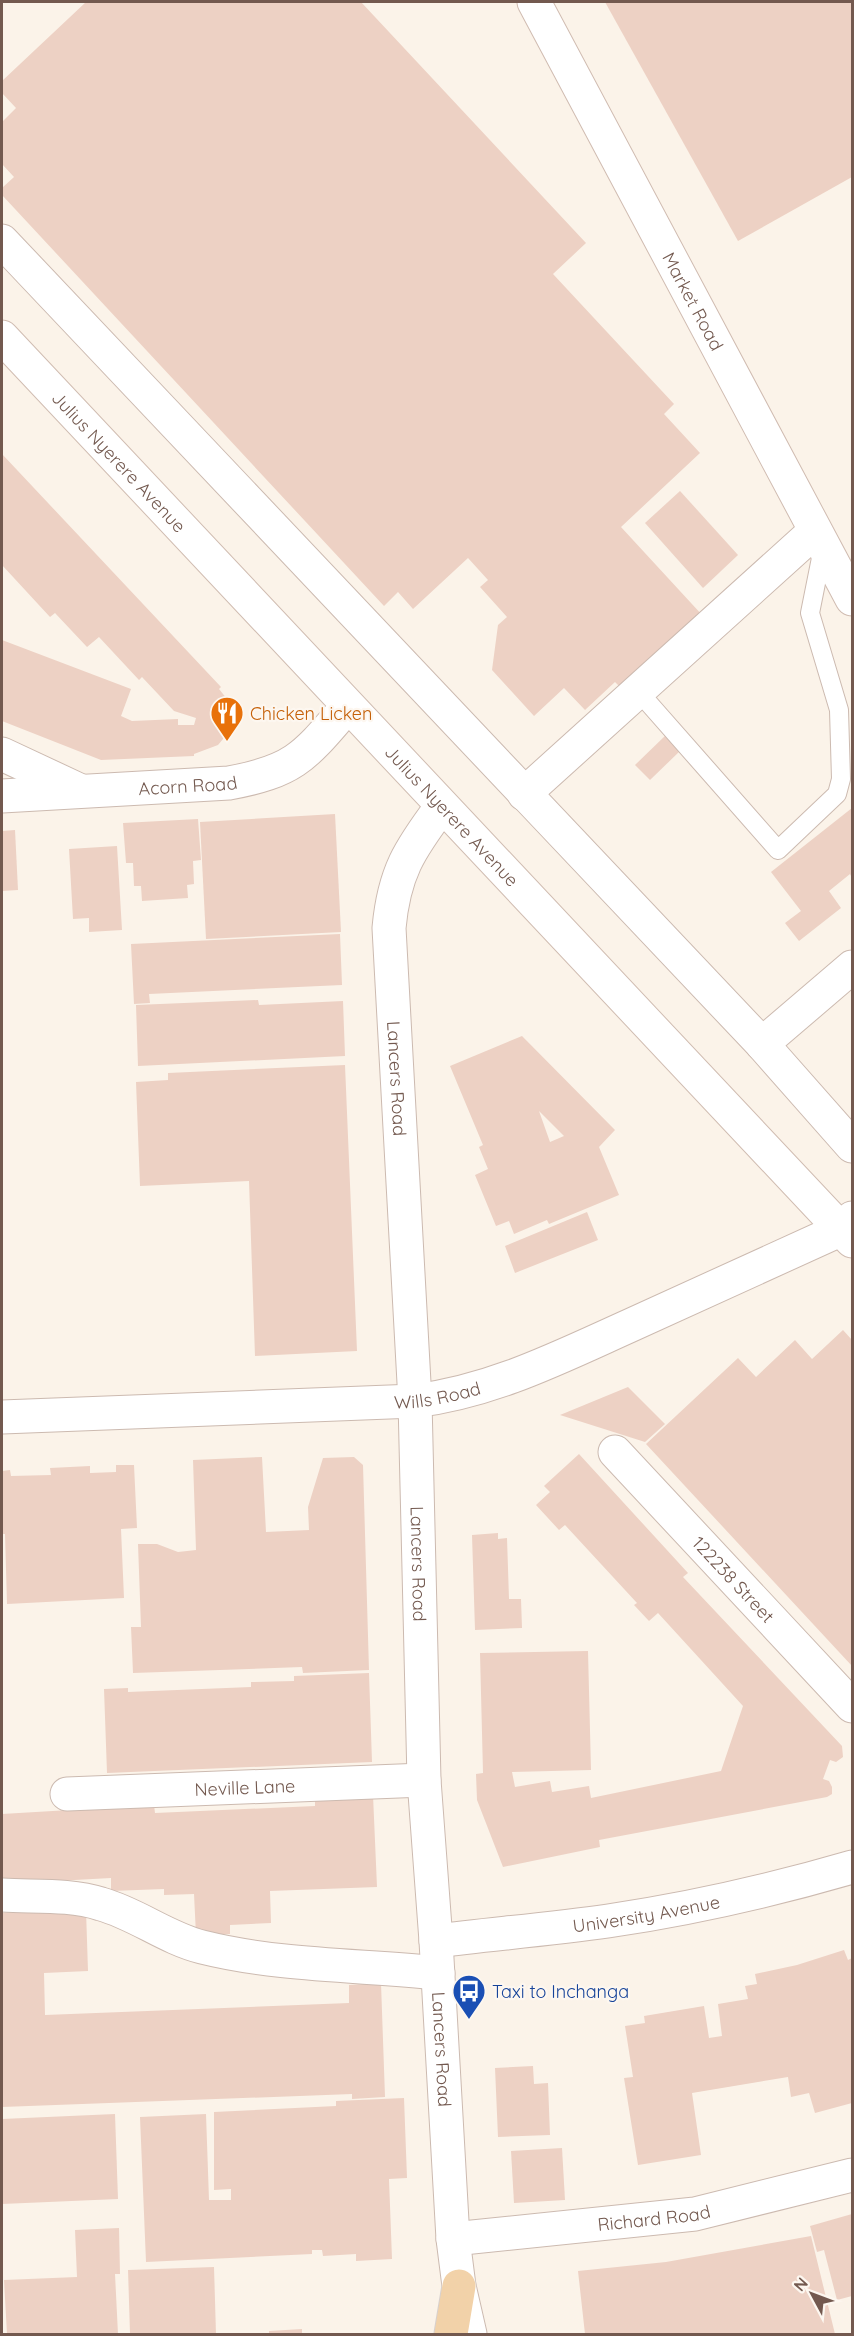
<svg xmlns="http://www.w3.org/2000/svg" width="854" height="2336" font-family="Quicksand,sans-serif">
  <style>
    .building { fill: #edd1c4; fill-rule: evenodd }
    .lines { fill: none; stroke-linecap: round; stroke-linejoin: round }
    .service-casing { stroke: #ccbab0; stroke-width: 20 }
    .minor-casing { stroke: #ccbab0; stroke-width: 35 }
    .secondary-casing { stroke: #d0bcb1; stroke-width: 35 }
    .primary-casing { stroke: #d8d1ce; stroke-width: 35 }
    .service { stroke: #fff; stroke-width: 18 }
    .minor { stroke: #fff; stroke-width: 33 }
    .secondary { stroke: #fff; stroke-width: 33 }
    .primary { stroke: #f2d2a9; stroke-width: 33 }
    .labels { text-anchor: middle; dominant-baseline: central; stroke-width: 4.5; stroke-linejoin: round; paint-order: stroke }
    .street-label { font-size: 18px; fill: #73594f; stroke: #fdf7f0 }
    .food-label { font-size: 18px; fill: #c56008; stroke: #fdf7f0; text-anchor: start }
    .transit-label { font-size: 18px; fill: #164399; stroke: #fdf7f0; text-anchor: start }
  </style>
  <rect width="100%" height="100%" fill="#fbf3e9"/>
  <!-- building -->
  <g class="building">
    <polygon points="86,2 361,2 586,243 553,274 674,404 664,414 700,453 621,527 703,616 623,690 615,682 585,710 564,688 534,716 492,670 498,625 507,617 480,587 488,580 468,558 413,609 398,592 384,606 2,195 2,188 14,177 2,164 2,122 16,108 2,93 2,81"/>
    <polygon points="605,2 852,2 852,177 738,241"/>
    <polygon points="2,454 221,687 219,689 227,699 232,715 228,733 218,745 194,754 194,756 101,760 2,721 2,640 131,689 121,716 132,721 178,719 178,725 194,725 196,718 174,711 142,677 139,680 99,637 87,647 55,613 50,617 2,565"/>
    <polygon points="680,491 738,555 703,588 645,523"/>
    <polygon points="666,735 681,750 650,780 635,765"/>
    <polygon points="852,808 852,878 850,874 829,891 841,908 799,941 785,923 801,911 771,872"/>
    <polygon points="335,814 341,932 206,939 200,822"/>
    <polygon points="198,819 201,860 193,861 194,884 187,885 188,898 142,901 141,886 134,886 133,863 126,863 123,823"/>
    <polygon points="15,830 18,890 2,891 2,831"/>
    <polygon points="117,846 122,930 89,932 89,918 73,919 69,849"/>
    <polygon points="340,934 342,985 149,994 150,1003 134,1004 131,944"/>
    <polygon points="258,1000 259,1005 343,1001 345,1056 138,1066 136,1005"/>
    <path d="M522,1036L615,1130L599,1147L619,1195L549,1224L547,1220L514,1234L509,1221L496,1226L475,1175L488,1169L479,1147L483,1145L450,1066ZM539,1111L564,1136L550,1142Z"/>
    <polygon points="345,1065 357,1351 255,1356 249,1181 140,1186 136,1082 168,1080 168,1073"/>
    <polygon points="587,1212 598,1240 515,1273 505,1246"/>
    <polygon points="843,1330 852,1340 852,1666 646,1444 738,1358 756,1377 795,1340 812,1359"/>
    <polygon points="628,1387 665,1424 645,1442 560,1415"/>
    <polygon points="579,1454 688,1573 683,1577 842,1746 843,1757 836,1762 830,1760 823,1779 829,1781 832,1787 832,1794 827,1797 599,1840 600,1847 503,1867 477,1800 476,1774 483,1773 480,1653 588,1651 591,1770 512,1772 515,1787 550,1781 552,1792 589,1786 591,1798 721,1771 743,1706 658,1613 649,1621 634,1605 637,1603 565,1525 559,1530 536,1505 550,1492 544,1486"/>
    <polygon points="262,1457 266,1532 309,1530 308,1507 323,1458 354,1457 363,1465 369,1670 303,1673 302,1667 133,1673 131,1627 141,1627 138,1544 157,1544 178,1552 196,1550 193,1460"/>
    <polygon points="116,1465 134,1465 137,1528 121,1529 124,1598 7,1604 5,1534 2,1534 2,1471 10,1470 11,1476 51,1475 50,1468 90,1466 90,1473 116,1472"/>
    <polygon points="498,1533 498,1539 507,1538 509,1599 521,1599 522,1628 475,1630 472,1535"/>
    <polygon points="369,1673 372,1762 107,1773 104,1689 128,1688 128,1692 251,1687 251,1682 294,1681 294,1676"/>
    <polygon points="373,1795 377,1887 270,1891 271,1923 230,1925 230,1934 196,1935 194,1894 164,1895 164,1889 111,1891 111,1878 2,1884 2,1814 154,1805 155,1813 315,1806 315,1797"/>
    <polygon points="86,1910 88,1971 44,1973 45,2015 349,2003 349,1985 381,1983 385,2097 352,2099 352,2094 2,2107 2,1913"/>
    <polygon points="844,1950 848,1960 852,1958 852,2103 815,2113 809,2093 791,2097 788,2077 692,2093 701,2155 638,2165 624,2078 633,2077 625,2026 645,2023 644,2016 704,2006 709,2038 722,2036 718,2004 748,1999 745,1986 757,1984 755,1974 797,1965"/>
    <polygon points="533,2066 534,2084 548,2083 550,2135 498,2137 495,2068"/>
    <polygon points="404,2098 407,2178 389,2179 392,2259 356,2261 356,2254 323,2256 322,2250 312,2250 312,2254 146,2262 140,2117 206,2114 209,2200 231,2200 231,2189 214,2190 214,2112 336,2106 336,2101"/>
    <polygon points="115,2114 118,2199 2,2204 2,2119"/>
    <polygon points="562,2148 565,2200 514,2203 511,2151"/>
    <polygon points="852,2214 852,2296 837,2300 824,2250 817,2252 810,2226"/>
    <polygon points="119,2228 120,2274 115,2274 118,2334 7,2334 4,2280 77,2277 75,2230"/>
    <polygon points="811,2236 835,2334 585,2334 578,2271 666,2262"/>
    <polygon points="214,2267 216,2334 130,2334 128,2270"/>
    <polygon points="302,2329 302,2334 269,2334 269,2331"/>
  </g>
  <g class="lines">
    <defs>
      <polyline id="service" points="638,691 778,850 837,794 841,779 839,710 810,613 823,548"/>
      <g id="minor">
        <polyline points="2,241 762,1044 852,1146"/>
        <polyline points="2,754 79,790"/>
        <polyline points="524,794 814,532"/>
        <path id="s1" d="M2,796L229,783C295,771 305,756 347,707"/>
        <path id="s2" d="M442,806C409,850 394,873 389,928L415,1401L424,1780L436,1941L453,2239L459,2286L470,2334"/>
        <polyline points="762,1044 852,967"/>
        <path id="s3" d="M2,1417L415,1401C493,1391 558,1358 629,1326C700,1294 771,1262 842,1229L852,1218"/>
        <path id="s4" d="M615,1452L852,1706"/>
        <path id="s5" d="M67,1794L424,1780"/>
        <path d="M2,1895C35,1897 70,1894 101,1904C137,1914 166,1938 202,1947C278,1966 360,1965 438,1973"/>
        <path id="s6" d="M436,1941C493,1934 551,1929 608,1921C690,1909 773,1890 852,1867"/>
        <path id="s7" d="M453,2239L695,2214L852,2175"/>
      </g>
      <g id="secondary">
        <path id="s8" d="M534,2L852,599"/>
        <path id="s9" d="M2,337L852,1241"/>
      </g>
      <polyline id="primary" points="451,2334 459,2286"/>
    </defs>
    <!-- service casing -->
    <use href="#service" class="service-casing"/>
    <!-- minor casing -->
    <use href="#minor" class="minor-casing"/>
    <!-- secondary casing -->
    <use href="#secondary" class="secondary-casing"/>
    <!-- primary casing -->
    <use href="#primary" class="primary-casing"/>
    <!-- service -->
    <use href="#service" class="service"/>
    <!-- minor -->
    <use href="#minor" class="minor"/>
    <!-- secondary -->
    <use href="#secondary" class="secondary"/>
    <!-- primary -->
    <use href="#primary" class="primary"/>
  </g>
  <!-- icons -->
  <defs>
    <symbol id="restaurant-pin" viewBox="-11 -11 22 30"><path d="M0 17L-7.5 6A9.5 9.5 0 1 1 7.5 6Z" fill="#e8710a" stroke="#fdf7f0"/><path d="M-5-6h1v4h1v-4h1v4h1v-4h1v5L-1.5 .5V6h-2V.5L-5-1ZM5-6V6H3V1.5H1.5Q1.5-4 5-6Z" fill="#fff"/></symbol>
    <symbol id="bus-pin" viewBox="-11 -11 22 30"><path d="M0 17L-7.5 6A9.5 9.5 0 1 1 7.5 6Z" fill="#1a4fb4" stroke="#fdf7f0"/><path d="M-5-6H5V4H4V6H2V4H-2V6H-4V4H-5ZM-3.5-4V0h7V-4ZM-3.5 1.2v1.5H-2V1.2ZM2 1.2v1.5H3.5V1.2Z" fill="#fff"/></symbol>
  </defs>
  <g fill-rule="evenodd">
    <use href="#restaurant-pin" x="208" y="694" width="38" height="52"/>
    <use href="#bus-pin" x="450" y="1972" width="38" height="52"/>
  </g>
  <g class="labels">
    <!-- street labels -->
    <g class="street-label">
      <text stroke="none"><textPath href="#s8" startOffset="339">Market Road</textPath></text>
      <text stroke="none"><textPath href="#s9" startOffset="171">Julius Nyerere Avenue</textPath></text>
      <text stroke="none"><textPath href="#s1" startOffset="186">Acorn Road</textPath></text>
      <text stroke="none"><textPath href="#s9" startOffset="657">Julius Nyerere Avenue</textPath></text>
      <text stroke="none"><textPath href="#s2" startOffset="286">Lancers Road</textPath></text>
      <text stroke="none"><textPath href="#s3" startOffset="436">Wills Road</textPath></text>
      <text stroke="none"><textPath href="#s2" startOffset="772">Lancers Road</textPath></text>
      <text stroke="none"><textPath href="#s4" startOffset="174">122238 Street</textPath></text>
      <text stroke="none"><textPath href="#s5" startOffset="178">Neville Lane</textPath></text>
      <text stroke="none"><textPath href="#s6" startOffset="212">University Avenue</textPath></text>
      <text stroke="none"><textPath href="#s2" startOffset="1258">Lancers Road</textPath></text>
      <text stroke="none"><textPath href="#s7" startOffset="202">Richard Road</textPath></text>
    </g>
    <!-- food labels -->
    <g class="food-label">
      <text x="250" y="713">Chicken Licken</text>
    </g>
    <!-- transit labels -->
    <g class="transit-label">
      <text x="492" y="1991">Taxi to Inchanga</text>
    </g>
  </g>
  <!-- border -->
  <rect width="854" height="2336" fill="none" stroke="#73594f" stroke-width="6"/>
  <!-- north arrow -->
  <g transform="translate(812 2294) rotate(311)" stroke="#fdf7f0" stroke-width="4.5" paint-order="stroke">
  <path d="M0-4.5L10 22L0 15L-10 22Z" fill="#73594f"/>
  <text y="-9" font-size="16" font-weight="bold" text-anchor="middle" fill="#73594f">N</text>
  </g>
</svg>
